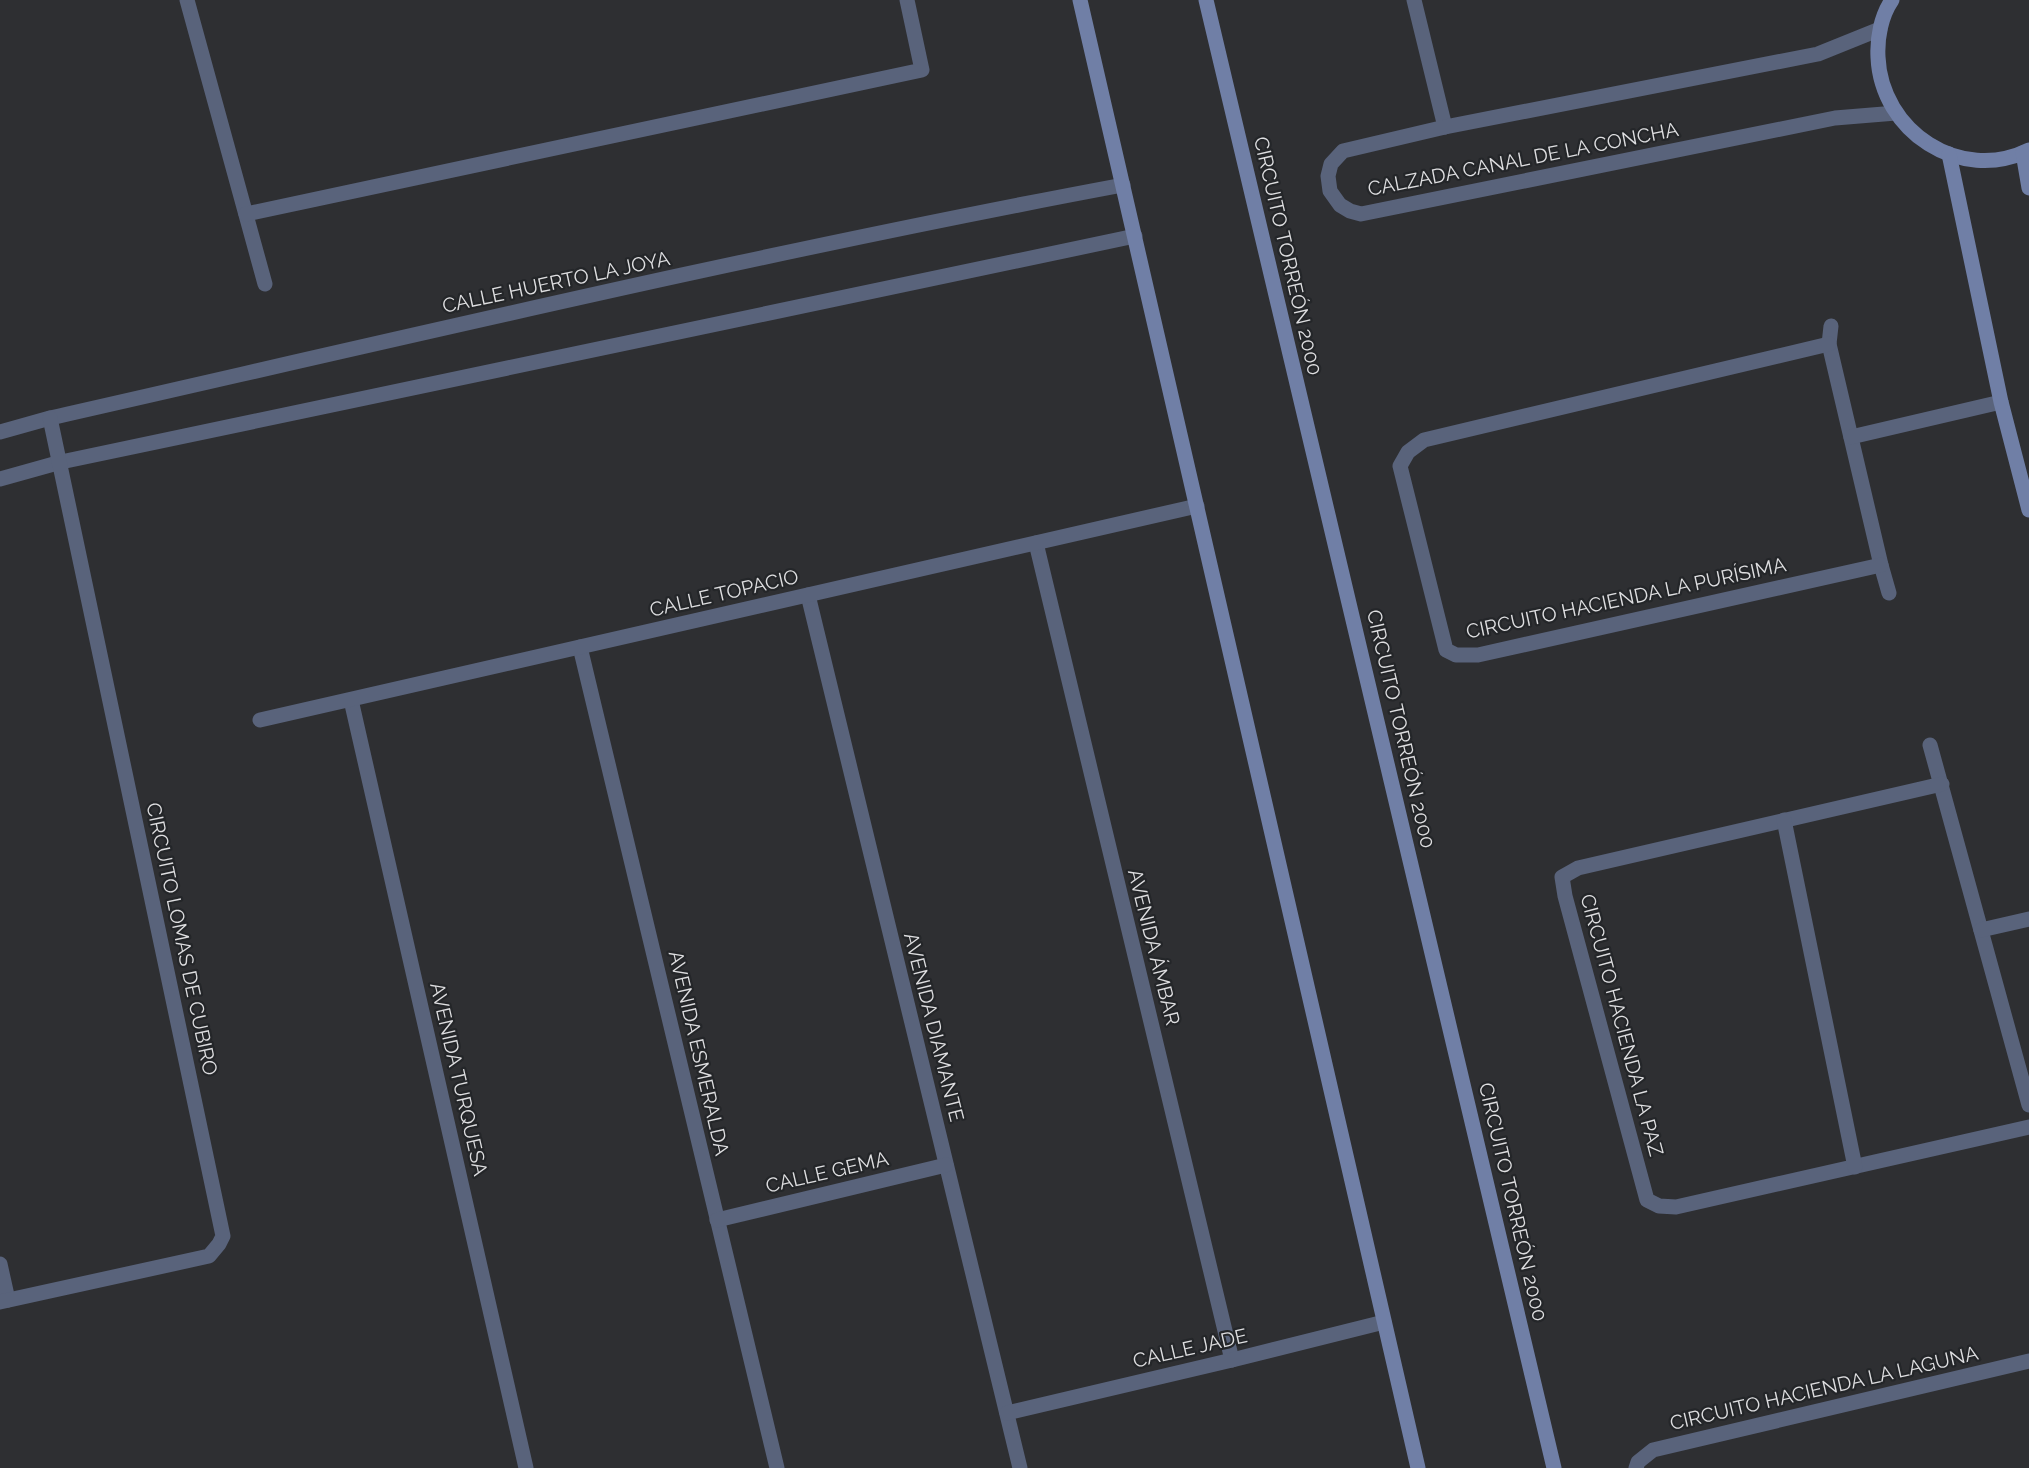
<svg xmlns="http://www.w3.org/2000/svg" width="2029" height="1468" font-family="Raleway,sans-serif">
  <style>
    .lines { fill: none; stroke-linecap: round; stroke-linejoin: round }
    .street { stroke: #59637b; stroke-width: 15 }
    .secondary { stroke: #707fa6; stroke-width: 15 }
    .labels { text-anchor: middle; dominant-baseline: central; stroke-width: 4.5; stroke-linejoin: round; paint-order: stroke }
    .street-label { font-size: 20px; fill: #dedee0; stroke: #242629 }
  </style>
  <rect width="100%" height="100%" fill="#2e2f32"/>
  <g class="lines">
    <!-- street -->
    <g class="street">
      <polyline points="187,0 265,284"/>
      <polyline points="1414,0 1445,127"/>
      <polyline points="1880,29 1818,54 1445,127 1343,151 1331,164 1328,176 1330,191 1340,205 1350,211 1361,214 1835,118 1896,113"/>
      <polyline points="246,214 922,70 907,0"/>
      <polyline points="1831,326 1829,344 1881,565 1889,593"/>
      <polyline points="1829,344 1424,440 1408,452 1400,466 1446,650 1456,655 1478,655 1881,565"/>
      <path d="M0,432L50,418C407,337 764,252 1123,185"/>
      <polyline points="1851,437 2001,402"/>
      <polyline points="0,479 61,462 1135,236"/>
      <polyline points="1036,543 1232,1360"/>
      <polyline points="808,595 1020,1468"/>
      <polyline points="580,647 777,1468"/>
      <polyline points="351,700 526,1468"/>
      <polyline points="260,720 1197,506"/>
      <polyline points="1930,745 2029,1105"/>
      <polyline points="1942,784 1578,868 1562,877 1565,896 1647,1200 1659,1206 1676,1207 2029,1127"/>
      <polyline points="1784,820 1855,1167"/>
      <polyline points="1981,930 2029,919"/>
      <polyline points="717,1220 946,1165"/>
      <polyline points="0,1264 8,1300"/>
      <polyline points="0,1302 209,1256 219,1244 223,1236 50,418"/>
      <polyline points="1007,1413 1232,1360 1384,1322"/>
      <polyline points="1636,1468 1638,1462 1653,1450 2029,1361"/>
    </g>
    <!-- secondary -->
    <g class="secondary">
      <polyline points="1080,0 1418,1468"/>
      <polyline points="1206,0 1554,1468"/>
      <path d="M1892,0C1881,16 1877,38 1878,57C1881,131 1960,184 2029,150"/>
      <polyline points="2023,153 2029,188"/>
      <polyline points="1949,154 2001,402 2029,510"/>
    </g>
  </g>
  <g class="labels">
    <!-- street labels -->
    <g class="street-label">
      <text transform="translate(1523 159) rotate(-11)">CALZADA CANAL DE LA CONCHA</text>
      <text transform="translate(1288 256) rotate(77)">CIRCUITO TORREÓN 2000</text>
      <text transform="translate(556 282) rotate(-12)">CALLE HUERTO LA JOYA</text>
      <text transform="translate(724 593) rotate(-13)">CALLE TOPACIO</text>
      <text transform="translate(1626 598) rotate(-12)">CIRCUITO HACIENDA LA PURÍSIMA</text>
      <text transform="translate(1401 729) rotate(77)">CIRCUITO TORREÓN 2000</text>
      <text transform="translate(182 939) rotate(78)">CIRCUITO LOMAS DE CUBIRO</text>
      <text transform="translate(1154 947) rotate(76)">AVENIDA ÁMBAR</text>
      <text transform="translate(1622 1025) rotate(75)">CIRCUITO HACIENDA LA PAZ</text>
      <text transform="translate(934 1027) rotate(76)">AVENIDA DIAMANTE</text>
      <text transform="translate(699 1053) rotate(77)">AVENIDA ESMERALDA</text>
      <text transform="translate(459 1079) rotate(77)">AVENIDA TURQUESA</text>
      <text transform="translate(827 1172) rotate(-13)">CALLE GEMA</text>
      <text transform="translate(1513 1202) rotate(77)">CIRCUITO TORREÓN 2000</text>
      <text transform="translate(1190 1348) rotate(-13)">CALLE JADE</text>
      <text transform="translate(1824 1388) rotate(-13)">CIRCUITO HACIENDA LA LAGUNA</text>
    </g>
  </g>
</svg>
